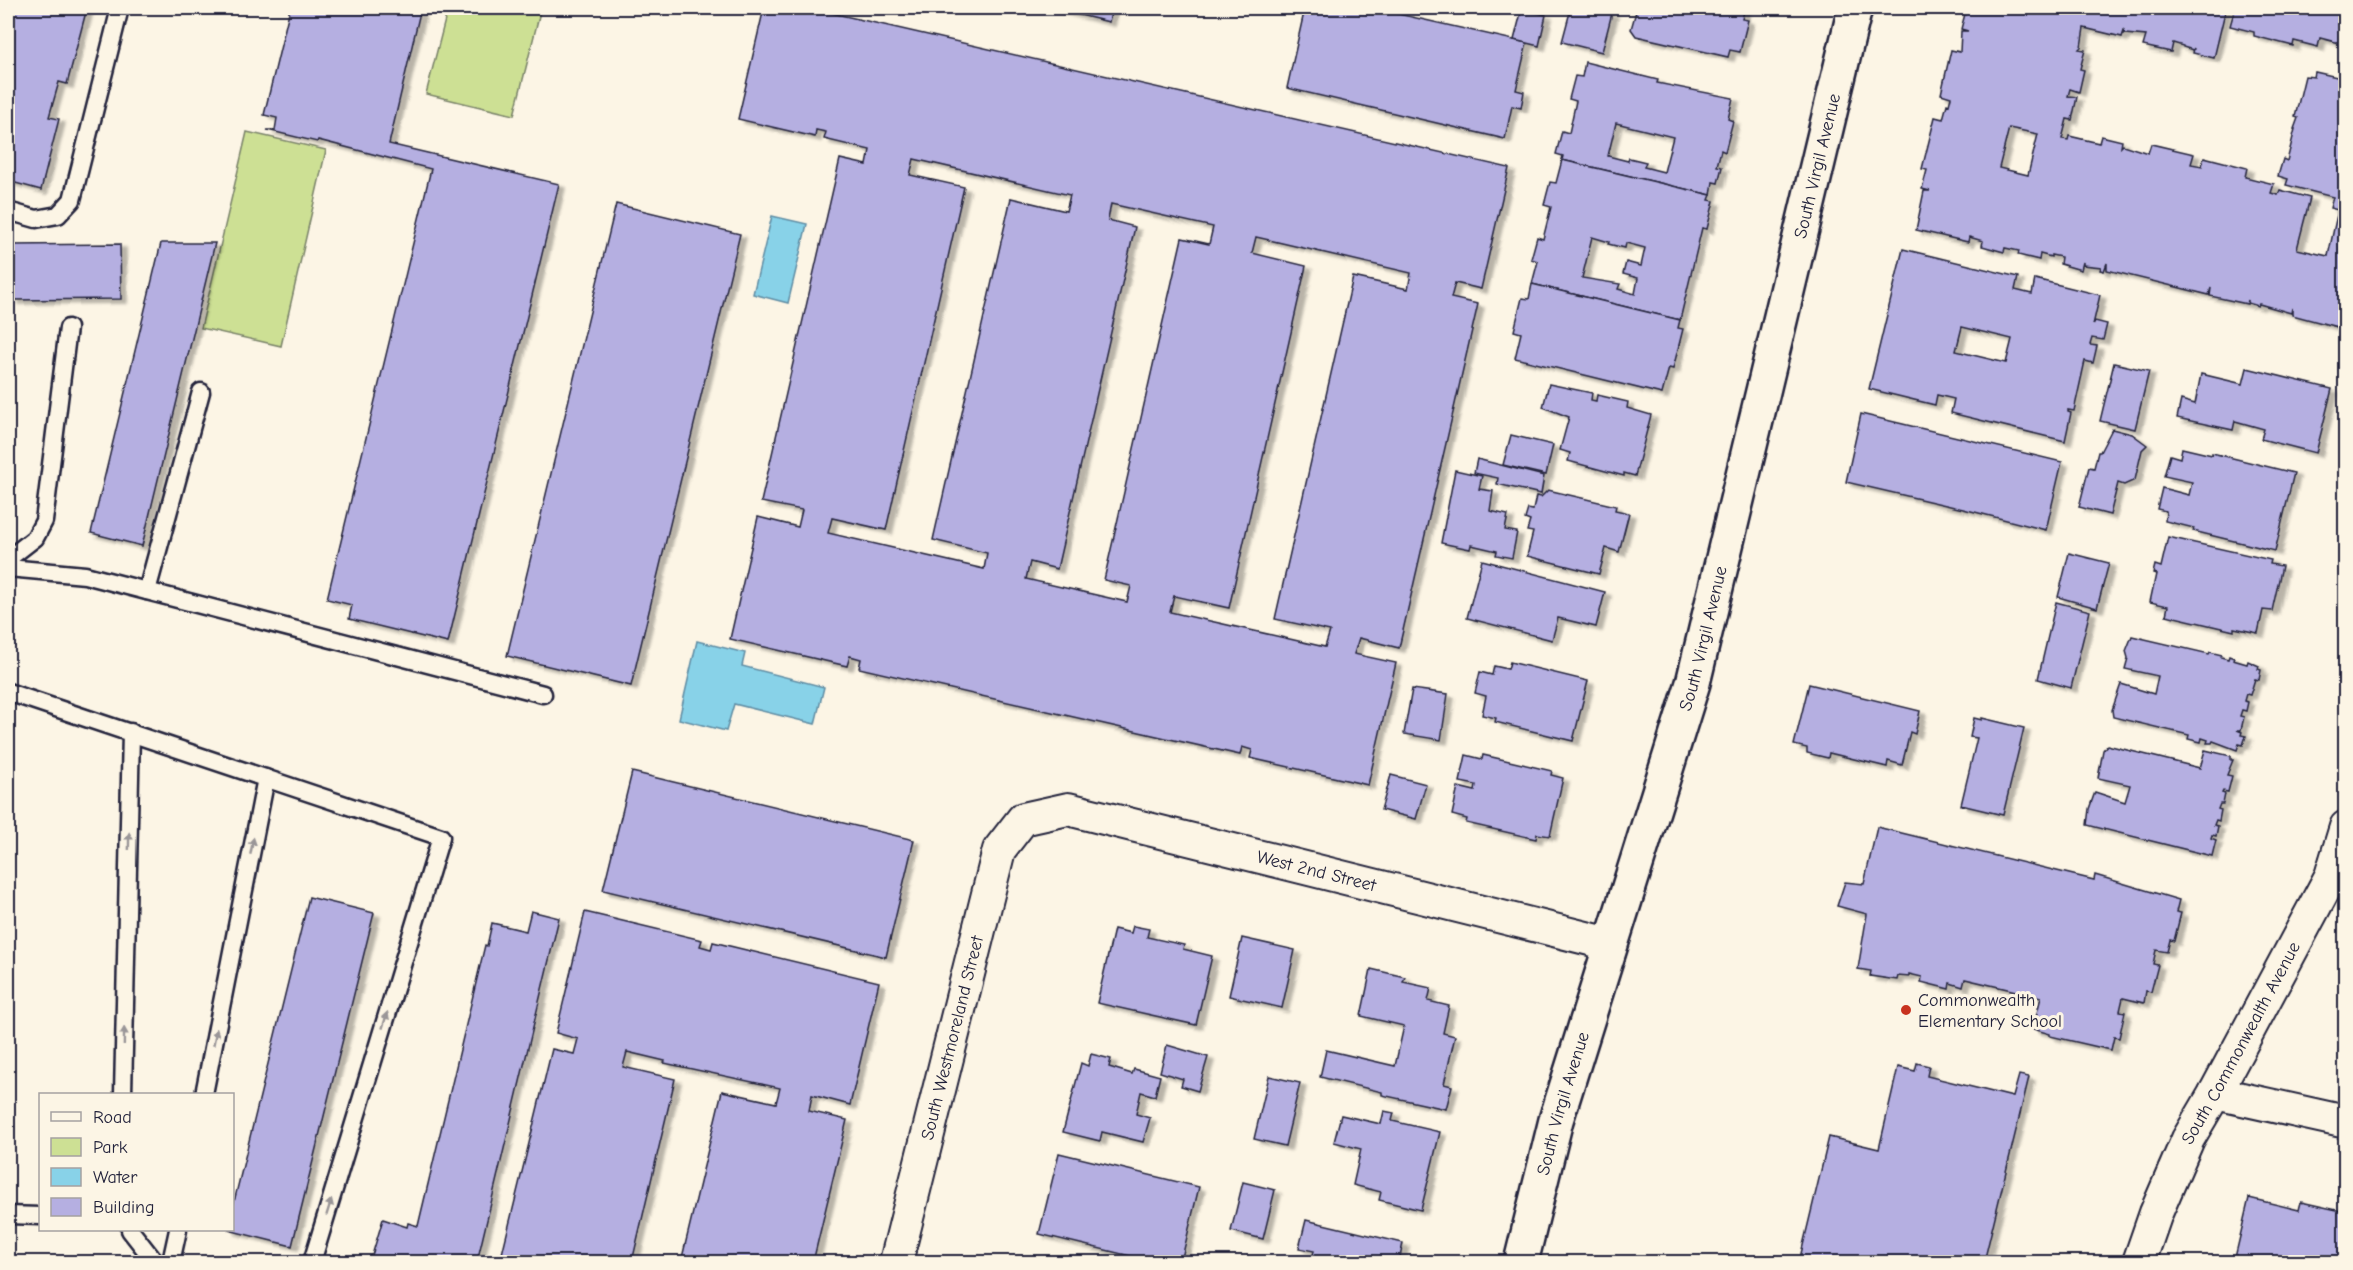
<svg xmlns="http://www.w3.org/2000/svg" width="2353" height="1270" font-family="'Comic Neue',sans-serif">
  <style>
    .green { fill: #cde094; stroke: #788168; stroke-width: 1.5 }
    .water { fill: #88d2e8; stroke: #5f8ca3; stroke-width: 1.5 }
    .building { fill: #b5afe1; stroke: #22223b; stroke-width: 1.5; fill-rule: evenodd; filter: url(#shadow) }
    .lines { fill: none; stroke-linecap: round; stroke-linejoin: round }
    .service-casing { stroke: #22223b; stroke-width: 21 }
    .minor-casing { stroke: #22223b; stroke-width: 36 }
    .secondary-casing { stroke: #22223b; stroke-width: 38 }
    .service { stroke: #fcf5e5; stroke-width: 16 }
    .minor { stroke: #fcf5e5; stroke-width: 32 }
    .secondary { stroke: #fcf5e5; stroke-width: 33 }
    .oneway { fill: #9a9698 }
    .poi-dot { fill: #c8321e; stroke: #fcf5e5; stroke-width: 2 }
    .labels { text-anchor: middle; dominant-baseline: central; stroke-width: 6; stroke-linejoin: round; paint-order: stroke }
    .street-label { font-size: 18px; fill: #22223b; stroke: #fcf5e5 }
    .poi-label { font-size: 18px; fill: #22223b; stroke: #fcf5e5; text-anchor: start }
  </style>
  <defs>
    <filter id="shadow"><feDropShadow dx="6" dy="4" stdDeviation="1.5" flood-color="#0004"/></filter>
  </defs>
  <rect width="100%" height="100%" fill="#fcf5e5"/>
  <filter id="ink" filterUnits="userSpaceOnUse"><feTurbulence type="fractalNoise" baseFrequency=".0167" numOctaves="2"/><feDisplacementMap in="SourceGraphic" scale="12" xChannelSelector="R" yChannelSelector="G"/><feConvolveMatrix kernelMatrix="1 2 1 2 8 2 1 2 1" color-interpolation-filters="sRGB"/></filter>
  <g filter="url(#ink)">
    <!-- green -->
    <g class="green">
      <polygon points="448,8 541,8 514,115 426,94"/>
      <polygon points="247,132 326,150 281,346 201,328"/>
    </g>
    <!-- water -->
    <g class="water">
      <polygon points="772,216 807,224 788,303 753,294"/>
      <polygon points="697,641 745,653 742,666 824,687 815,724 734,704 726,731 679,719"/>
    </g>
    <!-- building -->
    <g class="building">
      <polygon points="8,8 87,8 67,84 59,82 49,117 59,119 41,190 8,181"/>
      <polygon points="290,8 421,8 389,144 559,184 448,643 349,619 352,605 327,599 431,169 318,140 317,142 267,130 275,130 277,118 264,115"/>
      <path d="M764,8H810L1509,168L1481,289L1455,283L1451,298L1478,304L1399,648L1359,638L1354,654L1396,663L1368,785L1250,758L1252,750L1242,747L1240,755L859,668L861,659L850,656L847,666L730,639L758,517L798,527L802,510L761,502L840,159L867,165L870,150L824,139L826,132L816,130L815,137L738,119ZM914,159L1070,195L1066,211L1011,198L933,540L987,553L984,569L828,533L832,518L886,530L964,187L910,175ZM1111,204L1213,227L1209,244L1182,238L1104,580L1131,586L1127,602L1026,579L1030,562L1057,569L1135,227L1108,220ZM1256,237L1411,273L1408,289L1353,277L1275,619L1330,631L1325,647L1170,612L1174,596L1229,608L1306,266L1252,253Z"/>
      <polygon points="1051,8 1112,8 1109,22"/>
      <polygon points="1305,8 1372,8 1527,43 1516,90 1524,92 1521,108 1512,106 1505,139 1287,88"/>
      <polygon points="1571,8 1592,8 1612,13 1602,52 1562,42"/>
      <polygon points="1637,8 1745,8 1742,19 1748,20 1740,52 1730,50 1728,57 1636,36 1631,29"/>
      <path d="M1959,8H2034L2060,13L2061,8H2226L2214,58L2193,53L2194,48L2193,50L2183,47V46L2173,43L2171,52L2143,46L2146,36L2125,34L2124,31L2122,37L2084,28L2081,47L2079,49L2085,50L2080,69L2084,70L2079,92L2070,89L2068,96L2077,97L2072,120L2067,119L2062,139L2068,140L2069,136L2099,143L2101,136L2122,141L2121,147L2123,145L2148,153L2151,144L2194,154L2191,164L2202,166L2204,157L2247,168L2245,177L2274,184L2271,193L2278,195L2280,190L2310,198L2297,249L2328,256L2338,210L2330,208L2333,197L2286,185L2288,179L2278,176L2283,159L2287,161L2295,129H2294L2298,118L2295,117L2305,76L2314,77L2315,72L2346,79V329L2342,328V323L2341,328L2292,315V308L2291,313L2259,304L2258,306L2248,303V300L2247,304L2210,296L2211,288L2209,295L2107,270V263L2104,271L2100,270L2101,267L2083,265V262L2081,270L2060,264L2061,257L2051,255V257L2040,254L2039,260L2018,255L2019,251L2005,248L2004,252L1982,246L1983,241L1969,237L1968,242L1916,230L1924,191H1930L1922,189L1927,170L1922,169L1935,117L1943,119L1947,104L1949,105L1951,97L1941,94L1951,50L1960,52L1961,31H1968L1961,29L1966,10ZM2009,128L2038,134L2028,175L1999,168Z"/>
      <polygon points="2235,8 2346,8 2346,39 2343,44 2320,38 2318,47 2294,41 2293,46 2254,36 2254,32 2230,26"/>
      <polygon points="1522,9 1546,15 1539,46 1514,40"/>
      <path d="M1585,62L1658,80L1657,83L1733,98L1728,119L1733,121L1725,152L1721,150L1717,166L1722,167L1718,183L1713,182L1711,195L1562,160L1563,156L1556,154L1562,131L1569,133L1576,101L1569,99L1575,76L1582,77ZM1616,123L1673,137L1664,172L1644,167L1646,162L1629,158L1628,161L1608,156Z"/>
      <path d="M1562,160L1711,195L1709,200L1714,201L1707,229L1702,228L1680,320L1532,284L1538,261L1531,259L1537,237L1543,239L1551,207L1544,205L1550,182L1556,183ZM1592,237L1609,242L1608,244L1625,248L1626,243L1645,248L1641,266L1626,262L1623,274L1638,278L1635,294L1618,289L1620,284L1582,278Z"/>
      <polygon points="616,204 740,234 631,686 507,656"/>
      <polygon points="161,243 215,243 142,546 91,533"/>
      <polygon points="120,244 121,299 12,300 11,245"/>
      <path d="M1903,249L2018,277L2015,290L2032,294L2035,279L2100,295L2093,325L2095,321L2107,324L2103,340L2092,338L2090,345L2097,346L2093,363L2085,361L2074,411L2068,410V412L2071,413L2065,441L1951,413L1954,399L1937,395L1935,405L1869,389ZM1962,327L2012,339L2006,363L1956,351Z"/>
      <polygon points="1532,284 1680,320 1678,328 1683,329 1673,369 1669,368 1662,394 1515,358 1521,333 1514,331 1522,298 1529,299"/>
      <polygon points="2114,363 2149,371 2135,429 2100,421"/>
      <polygon points="2247,368 2332,389 2316,453 2261,439 2264,429 2235,421 2233,430 2177,418 2181,400 2195,404 2201,374 2243,384"/>
      <polygon points="1549,384 1592,393 1591,400 1596,401 1597,395 1628,402 1627,408 1651,415 1635,476 1624,473 1624,476 1568,461 1570,453 1560,450 1569,417 1543,407"/>
      <polygon points="1861,414 2062,462 2046,530 1963,509 1846,482"/>
      <polygon points="2112,429 2132,434 2147,445 2142,450 2135,480 2124,485 2118,483 2110,515 2079,507 2089,467 2094,468 2098,452 2100,452"/>
      <polygon points="1511,435 1553,445 1546,475 1503,465"/>
      <polygon points="2182,448 2212,455 2212,453 2294,473 2275,551 2193,531 2194,528 2165,521 2166,511 2157,509 2162,488 2189,495 2192,482 2164,476 2170,455 2180,458"/>
      <polygon points="1477,459 1544,476 1541,494 1497,484 1498,478 1474,473"/>
      <polygon points="1455,470 1482,476 1479,489 1493,491 1490,511 1508,515 1505,530 1517,532 1512,558 1496,555 1497,551 1471,545 1470,549 1441,543"/>
      <polygon points="1548,490 1616,506 1615,510 1629,513 1619,552 1606,548 1599,574 1527,556 1533,532 1527,531 1530,521 1525,519 1528,509 1533,510 1536,496 1541,497"/>
      <polygon points="2168,537 2271,560 2270,564 2282,566 2272,611 2263,610 2258,633 2234,628 2234,631 2166,615 2168,606 2150,602 2156,574 2153,573 2155,565 2161,567"/>
      <polygon points="2069,553 2109,563 2097,608 2058,597"/>
      <polygon points="1482,560 1605,592 1596,627 1558,618 1552,640 1467,618"/>
      <polygon points="2056,602 2090,611 2071,688 2038,679"/>
      <polygon points="2132,636 2209,654 2210,652 2222,655 2221,657 2228,659 2229,656 2234,658 2233,660 2247,664 2248,661 2259,666 2258,669 2261,670 2259,680 2255,679 2250,695 2246,694 2244,701 2248,702 2246,711 2242,710 2240,716 2244,717 2241,730 2237,730 2242,732 2241,735 2246,736 2243,745 2239,744 2237,750 2213,741 2212,743 2207,743 2208,740 2202,738 2201,742 2188,739 2189,735 2113,717 2112,710 2121,684 2154,694 2158,676 2125,669 2128,658 2126,651"/>
      <polygon points="1510,662 1588,681 1573,741 1495,722 1496,718 1482,715 1486,696 1475,693 1480,672 1492,675 1494,666 1508,669"/>
      <polygon points="1809,684 1920,711 1915,734 1910,732 1902,765 1888,761 1887,767 1829,753 1828,758 1807,753 1807,748 1794,745"/>
      <polygon points="1412,689 1448,694 1441,740 1404,734"/>
      <polygon points="1974,718 1982,720 1982,718 2024,728 2003,815 1961,805 1977,738 1970,737"/>
      <polygon points="2107,745 2200,768 2205,750 2231,756 2231,760 2233,760 2227,775 2232,776 2228,792 2223,791 2222,793 2225,794 2223,804 2220,804 2218,809 2221,810 2219,821 2216,820 2214,825 2218,826 2216,836 2212,835 2211,838 2216,840 2212,856 2087,825 2089,809 2095,792 2125,802 2130,785 2098,778 2103,750"/>
      <polygon points="1466,755 1482,759 1483,755 1552,771 1551,775 1563,778 1550,836 1537,834 1536,839 1466,823 1467,819 1452,815 1458,787 1475,791 1476,785 1460,782"/>
      <polygon points="632,772 914,840 886,957 603,890"/>
      <polygon points="1391,775 1426,784 1416,819 1381,810"/>
      <polygon points="1877,827 2094,880 2095,875 2179,900 2176,912 2181,913 2174,941 2170,940 2167,952 2156,950 2153,964 2158,965 2151,992 2146,991 2144,1003 2123,998 2120,1011 2125,1012 2119,1038 2114,1037 2111,1050 2050,1036 2050,1034 2033,1029 2041,997 1965,979 1963,987 1950,983 1949,989 1921,982 1922,977 1909,974 1909,977 1898,976 1897,980 1870,976 1871,971 1858,969 1867,914 1837,906 1845,882 1864,884"/>
      <polygon points="309,897 374,913 292,1246 228,1230 232,1230 232,1210"/>
      <polygon points="531,911 559,918 477,1262 370,1262 383,1219 407,1227 408,1223 418,1226 485,945 487,946 492,923 526,931"/>
      <polygon points="585,912 702,940 700,946 711,949 713,942 879,982 850,1105 812,1095 809,1111 847,1120 813,1262 681,1262 722,1091 776,1103 780,1088 664,1063 665,1061 627,1052 623,1067 675,1079 632,1262 500,1262 552,1049 574,1054 578,1039 556,1033"/>
      <polygon points="1133,926 1149,929 1147,937 1184,945 1183,949 1212,956 1196,1025 1097,1003 1114,929 1131,933"/>
      <polygon points="1242,938 1295,950 1282,1008 1229,996"/>
      <polygon points="1371,969 1405,977 1403,982 1431,988 1428,1001 1449,1006 1443,1033 1455,1036 1444,1084 1452,1086 1446,1109 1382,1095 1382,1092 1320,1077 1326,1050 1395,1066 1404,1026 1361,1016"/>
      <polygon points="1167,1045 1208,1057 1198,1091 1181,1086 1183,1079 1160,1072"/>
      <polygon points="1091,1054 1111,1059 1109,1067 1132,1074 1134,1069 1160,1076 1155,1096 1141,1092 1136,1114 1150,1118 1143,1142 1102,1132 1100,1141 1063,1132 1081,1063 1088,1066"/>
      <polygon points="1917,1063 1929,1066 1927,1076 2013,1097 2019,1075 2029,1077 1984,1262 1799,1262 1829,1137 1879,1149 1898,1067 1915,1071"/>
      <polygon points="1269,1076 1300,1083 1285,1146 1254,1139"/>
      <polygon points="1384,1111 1394,1113 1392,1121 1440,1132 1421,1210 1379,1200 1381,1192 1353,1185 1361,1149 1334,1142 1341,1115 1381,1124"/>
      <polygon points="1059,1153 1199,1187 1181,1262 1155,1262 1039,1234"/>
      <polygon points="1243,1182 1275,1190 1263,1239 1231,1231"/>
      <polygon points="2249,1198 2299,1210 2301,1202 2346,1212 2346,1262 2234,1262"/>
      <polygon points="1306,1220 1403,1243 1399,1262 1308,1262 1311,1262 1314,1251 1299,1248"/>
    </g>
    <g class="lines">
      <defs>
        <g id="service">
          <polyline points="8,211 36,219 58,215 72,200 120,8"/>
          <polyline points="8,559 35,538 44,521 68,328"/>
          <polyline points="8,568 85,575 543,694"/>
          <polyline points="147,591 201,392"/>
          <polyline points="8,692 441,837 312,1262"/>
          <polyline points="123,1094 131,732"/>
          <polyline points="204,1094 266,778"/>
          <polyline points="8,1215 40,1216"/>
          <polyline points="130,1230 155,1262"/>
          <polyline points="171,1262 178,1230"/>
        </g>
        <g id="minor">
          <polyline points="2215,1093 2346,1122"/>
          <path id="s1" d="M896,1262L999,850L1023,819L1068,809L1610,944"/>
          <path id="s2" d="M2139,1262L2156,1213L2188,1139L2215,1093L2331,876L2346,827"/>
        </g>
        <g id="secondary">
          <path id="s3" d="M1521,1262L1556,1120L1693,683L1855,8"/>
        </g>
      </defs>
      <!-- service casing -->
      <use href="#service" class="service-casing"/>
      <!-- minor casing -->
      <use href="#minor" class="minor-casing"/>
      <!-- secondary casing -->
      <use href="#secondary" class="secondary-casing"/>
      <!-- service -->
      <use href="#service" class="service"/>
      <!-- minor -->
      <use href="#minor" class="minor"/>
      <!-- secondary -->
      <use href="#secondary" class="secondary"/>
    </g>
    <!-- one-way arrows -->
    <defs><path id="oneway-solid" d="M-6-.8H1V-3.2L6.5 0L1 3.2V.8H-6Z" transform="scale(1.5)"/></defs>
    <g class="oneway">
      <use href="#oneway-solid" transform="translate(129 841) rotate(-89)"/>
      <use href="#oneway-solid" transform="translate(252 846) rotate(-79)"/>
      <use href="#oneway-solid" transform="translate(385 1020) rotate(-73)"/>
      <use href="#oneway-solid" transform="translate(124 1036) rotate(-89)"/>
      <use href="#oneway-solid" transform="translate(215 1037) rotate(-79)"/>
      <use href="#oneway-solid" transform="translate(329 1207) rotate(-73)"/>
    </g>
  </g>
  <!-- markers -->
  <circle class="poi-dot" cx="1906" cy="1010" r="6"/>
  <g class="labels">
    <!-- street labels -->
    <g class="street-label">
      <text stroke="none"><textPath href="#s3" startOffset="1136">South Virgil Avenue</textPath></text>
      <text stroke="none"><textPath href="#s3" startOffset="650">South Virgil Avenue</textPath></text>
      <text stroke="none"><textPath href="#s1" startOffset="766">West 2nd Street</textPath></text>
      <text stroke="none"><textPath href="#s1" startOffset="231">South Westmoreland Street</textPath></text>
      <text stroke="none"><textPath href="#s2" startOffset="242">South Commonwealth Avenue</textPath></text>
      <text stroke="none"><textPath href="#s3" startOffset="164">South Virgil Avenue</textPath></text>
    </g>
    <!-- poi labels -->
    <g class="poi-label">
      <text x="1918" y="1000">Commonwealth<tspan x="1918" dy="21">Elementary School</tspan></text>
    </g>
  </g>
  <!-- margin -->
  <rect width="2353" height="1270" fill="none" stroke="#fcf5e5" stroke-width="30"/>
  <rect x="15" y="15" width="2323" height="1240" fill="none" stroke="#22223b" stroke-width="2" filter="url(#ink)"/>
  <!-- legend -->
  <rect x="39" y="1093" width="195" height="138" fill="#fcf5e5" stroke="#a5a1a1" stroke-width="1.5"/>
  <rect x="51" y="1112" width="30" height="9" fill="#fcf5e5" stroke="#a5a1a1" stroke-width="1.5"/>
  <text x="93" y="1123" font-size="18" fill="#22223b">Road</text>
  <rect x="51" y="1138" width="30" height="18" fill="#cde094" stroke="#a5a1a1" stroke-width="1.5"/>
  <text x="93" y="1153" font-size="18" fill="#22223b">Park</text>
  <rect x="51" y="1168" width="30" height="18" fill="#88d2e8" stroke="#a5a1a1" stroke-width="1.5"/>
  <text x="93" y="1183" font-size="18" fill="#22223b">Water</text>
  <rect x="51" y="1198" width="30" height="18" fill="#b5afe1" stroke="#a5a1a1" stroke-width="1.5"/>
  <text x="93" y="1213" font-size="18" fill="#22223b">Building</text>
</svg>
